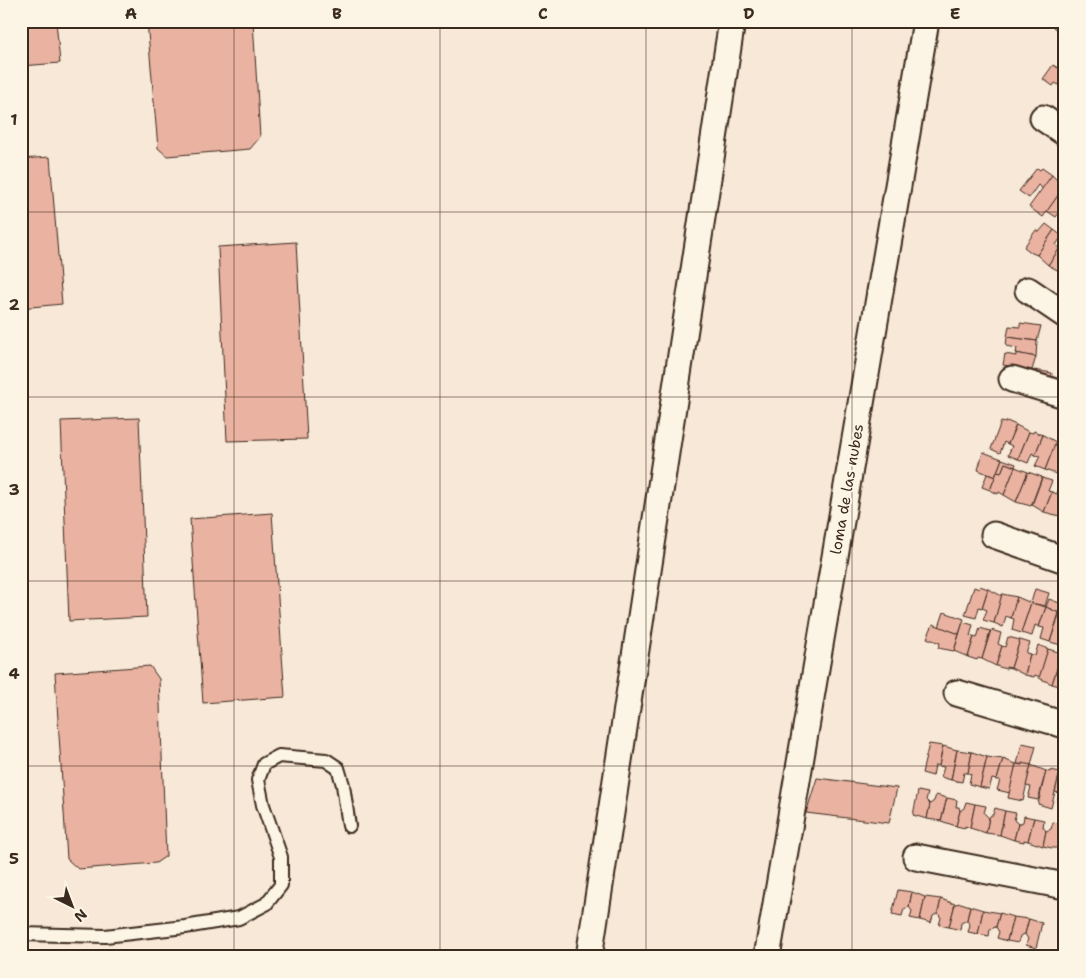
<svg xmlns="http://www.w3.org/2000/svg" width="1086" height="978" font-family="'Shantell Sans',sans-serif">
  <style>
    .building { fill: #eab2a1; stroke: #3b2a1e }
    .lines { fill: none; stroke-linecap: round; stroke-linejoin: round }
    .lane-casing { stroke: #3b2a1e; stroke-width: 16 }
    .street-casing { stroke: #3b2a1e; stroke-width: 29 }
    .lane { stroke: #fcf5e5; stroke-width: 12 }
    .street { stroke: #fcf5e5; stroke-width: 25 }
    .grid { fill: none; stroke: #3b2a1e; stroke-width: 1; stroke-opacity: 0.55 }
    .labels { text-anchor: middle; dominant-baseline: central; stroke-width: 4; stroke-linejoin: round; paint-order: stroke }
    .street-label { font-size: 15px; fill: #3b2a1e; stroke: #fcf5e5 }
    .neatline { fill: none; stroke: #3b2a1e; stroke-width: 2 }
    .grid-label { font-size: 16px; text-anchor: middle; font-weight: bold; fill: #3b2a1e }
  </style>
  <rect width="100%" height="100%" fill="#f8e8d7"/>
  <filter id="ink" filterUnits="userSpaceOnUse"><feTurbulence type="fractalNoise" baseFrequency=".02" numOctaves="2"/><feDisplacementMap in="SourceGraphic" scale="10" xChannelSelector="R" yChannelSelector="G"/><feConvolveMatrix kernelMatrix="1 2 1 2 8 2 1 2 1" color-interpolation-filters="sRGB"/></filter>
  <g filter="url(#ink)">
    <!-- building -->
    <g class="building">
      <polygon points="21,21 56,21 60,63 21,66"/>
      <polygon points="147,21 253,21 260,137 250,149 167,156 158,148"/>
      <polygon points="1057,21 1065,21 1065,31 1062,34 1053,27"/>
      <polygon points="1065,58 1065,77 1059,85 1055,83 1053,86 1043,79 1053,65 1058,68"/>
      <polygon points="50,157 62,304 21,308 21,159"/>
      <polygon points="1037,168 1040,170 1042,168 1052,175 1043,189 1038,185 1029,198 1019,191"/>
      <polygon points="1052,175 1064,187 1043,217 1029,207"/>
      <polygon points="1064,187 1065,205 1056,217 1047,211"/>
      <polygon points="1046,224 1054,230 1037,255 1032,253 1024,247 1036,230 1039,232"/>
      <polygon points="1054,230 1062,236 1056,245 1060,248 1048,265 1037,255"/>
      <polygon points="296,242 307,439 227,441 218,247"/>
      <polygon points="1060,248 1063,250 1065,248 1065,267 1061,272 1048,265"/>
      <polygon points="1020,323 1041,326 1037,341 1007,337 1009,326 1020,327"/>
      <polygon points="1007,337 1037,341 1036,357 1016,353 1017,348 1006,346"/>
      <polygon points="1016,353 1036,357 1032,370 1003,365 1005,354 1016,356"/>
      <polygon points="1034,370 1052,373 1051,383 1033,376"/>
      <polygon points="139,418 147,617 69,621 61,421"/>
      <polygon points="1007,421 1016,425 1008,444 1004,442 1000,453 991,449 1001,422 1006,423"/>
      <polygon points="1016,425 1029,432 1018,459 1008,455 1012,446 1008,444"/>
      <polygon points="1034,431 1043,435 1035,455 1032,453 1028,463 1018,459 1029,432 1033,433"/>
      <polygon points="1043,435 1056,442 1045,470 1035,466 1040,456 1035,455"/>
      <polygon points="1056,442 1065,443 1065,462 1064,465 1060,463 1056,474 1045,470"/>
      <polygon points="983,452 1002,459 995,477 978,470"/>
      <polygon points="1002,459 1016,464 1015,467 1005,463 1001,473 997,472"/>
      <polygon points="1005,463 1015,467 1004,495 999,492 998,494 990,490 997,472 1001,473"/>
      <polygon points="1015,467 1028,472 1016,502 1004,495"/>
      <polygon points="1028,472 1042,477 1031,506 1016,502"/>
      <polygon points="987,474 995,477 990,490 982,487"/>
      <polygon points="1042,478 1052,481 1048,491 1052,492 1044,512 1032,505"/>
      <polygon points="1060,484 1065,486 1065,503 1060,516 1044,512 1052,492 1057,494"/>
      <polygon points="272,513 285,697 203,703 190,519"/>
      <polygon points="980,586 988,589 982,608 979,607 976,618 965,615 974,587 979,589"/>
      <polygon points="988,589 1002,596 994,623 983,620 987,610 982,608"/>
      <polygon points="1035,589 1049,593 1045,606 1031,603"/>
      <polygon points="1002,594 1017,597 1011,618 1006,616 1003,627 994,623"/>
      <polygon points="1017,597 1031,603 1021,633 1012,630 1014,619 1011,618"/>
      <polygon points="1049,599 1062,604 1059,613 1046,607"/>
      <polygon points="1031,603 1046,607 1039,627 1035,625 1032,636 1021,633"/>
      <polygon points="1046,607 1059,613 1050,642 1041,639 1044,628 1039,627"/>
      <polygon points="944,612 964,619 959,634 939,627"/>
      <polygon points="1060,612 1065,614 1065,634 1061,645 1050,642"/>
      <polygon points="963,622 973,625 970,636 974,637 968,657 954,651"/>
      <polygon points="933,624 959,634 954,651 938,648 940,643 927,638"/>
      <polygon points="980,628 990,631 982,659 978,658 977,660 968,657 974,637 977,638"/>
      <polygon points="991,630 1001,633 998,644 1002,646 996,666 982,659"/>
      <polygon points="1008,637 1020,640 1011,668 1006,667 1006,669 996,666 1002,646 1005,647"/>
      <polygon points="1020,640 1030,643 1026,653 1030,654 1025,675 1011,668"/>
      <polygon points="1038,645 1048,649 1040,677 1035,675 1034,677 1025,675 1030,654 1035,656"/>
      <polygon points="1048,649 1062,653 1052,684 1039,678"/>
      <polygon points="1062,653 1065,654 1065,685 1063,687 1052,684"/>
      <polygon points="150,666 159,679 166,856 156,863 78,869 67,859 55,673"/>
      <polygon points="1022,743 1036,746 1031,765 1017,764"/>
      <polygon points="929,744 943,746 939,766 935,765 933,776 922,773"/>
      <polygon points="943,746 957,750 951,780 941,777 944,767 939,766"/>
      <polygon points="957,750 972,752 968,773 964,773 962,782 951,780"/>
      <polygon points="972,752 987,757 980,787 969,784 971,774 968,773"/>
      <polygon points="987,757 1003,759 997,780 992,779 989,789 980,787"/>
      <polygon points="1003,759 1016,764 1010,793 997,790 1000,780 997,780"/>
      <polygon points="1022,763 1031,765 1023,801 1008,798 1016,764 1022,765"/>
      <polygon points="1031,765 1046,771 1038,800 1028,798 1031,787 1026,786"/>
      <polygon points="1051,770 1060,772 1051,808 1038,804 1046,771 1050,772"/>
      <polygon points="1060,772 1065,773 1065,806 1057,804 1059,793 1055,792"/>
      <polygon points="817,778 897,788 889,823 806,813"/>
      <polygon points="918,791 928,793 926,800 930,804 927,819 913,815"/>
      <polygon points="936,795 947,798 941,821 927,819 930,804 934,801"/>
      <polygon points="947,798 957,800 956,807 959,807 960,811 956,826 941,821"/>
      <polygon points="966,802 975,804 970,828 965,826 965,828 956,826 960,811 964,808"/>
      <polygon points="975,804 986,806 984,813 989,818 986,833 970,828"/>
      <polygon points="995,808 1005,811 1000,835 986,833 989,818 991,815 993,815"/>
      <polygon points="1005,811 1016,813 1014,820 1018,824 1014,840 1000,835"/>
      <polygon points="1024,816 1034,818 1028,841 1024,840 1024,842 1014,840 1018,824 1023,822"/>
      <polygon points="1034,818 1044,820 1043,827 1046,831 1043,846 1028,841"/>
      <polygon points="1053,822 1063,824 1058,848 1052,848 1043,846 1046,831 1051,829"/>
      <polygon points="898,890 912,892 909,907 904,909 902,916 892,914"/>
      <polygon points="912,892 925,897 920,920 910,918 912,911 909,907"/>
      <polygon points="925,897 941,899 938,913 933,916 931,923 920,920"/>
      <polygon points="941,899 955,904 949,927 939,925 941,918 938,913"/>
      <polygon points="961,903 970,906 967,920 961,923 960,930 949,927 955,904"/>
      <polygon points="970,906 983,910 978,934 968,932 970,925 967,920"/>
      <polygon points="983,910 1000,913 996,927 990,929 989,936 978,934"/>
      <polygon points="1000,913 1013,917 1007,941 997,938 999,932 996,927"/>
      <polygon points="1013,917 1029,919 1025,934 1020,936 1018,943 1007,941"/>
      <polygon points="1029,919 1042,923 1036,948 1026,945 1028,939 1025,934"/>
    </g>
    <g class="lines">
      <defs>
        <polyline id="lane" points="21,934 105,936 185,927 239,918 266,904 281,885 281,857 263,805 258,780 264,764 279,756 326,760 338,768 343,785 349,826"/>
        <g id="street">
          <polyline points="1043,118 1065,133"/>
          <polyline points="1028,290 1065,315"/>
          <polyline points="1012,379 1065,395"/>
          <polyline points="994,535 1065,560"/>
          <polyline points="957,693 1065,725"/>
          <polyline points="916,857 1065,886"/>
          <polyline points="589,957 732,21"/>
          <polyline points="767,957 926,21"/>
        </g>
      </defs>
      <!-- lane casing -->
      <use href="#lane" class="lane-casing"/>
      <!-- street casing -->
      <use href="#street" class="street-casing"/>
      <!-- lane -->
      <use href="#lane" class="lane"/>
      <!-- street -->
      <use href="#street" class="street"/>
    </g>
  </g>
  <!-- grid -->
  <path class="grid" d="M234,21V957M440,21V957M646,21V957M852,21V957M21,212H1065M21,397H1065M21,581H1065M21,766H1065"/>
  <g class="labels">
    <!-- street labels -->
    <g class="street-label">
      <text transform="translate(847 489) rotate(-80)">loma de las nubes</text>
    </g>
  </g>
  <!-- margin -->
  <rect width="1086" height="978" fill="none" stroke="#fcf5e5" stroke-width="55"/>
  <!-- north arrow -->
  <g transform="translate(72 906) rotate(138)" stroke="#fcf5e5" stroke-width="4" paint-order="stroke">
  <path d="M0-4L9 19L0 12L-9 19Z" fill="#3b2a1e"/>
  <text y="-8" font-size="14" font-weight="bold" text-anchor="middle" fill="#3b2a1e">N</text>
  </g>
  <rect x="28" y="28" width="1030" height="922" class="neatline"/>
  <g class="grid-label">
    <text x="131" y="19">A</text>
    <text x="337" y="19">B</text>
    <text x="543" y="19">C</text>
    <text x="749" y="19">D</text>
    <text x="955" y="19">E</text>
    <text x="14" y="125">1</text>
    <text x="14" y="310">2</text>
    <text x="14" y="495">3</text>
    <text x="14" y="679">4</text>
    <text x="14" y="864">5</text>
  </g>
</svg>
